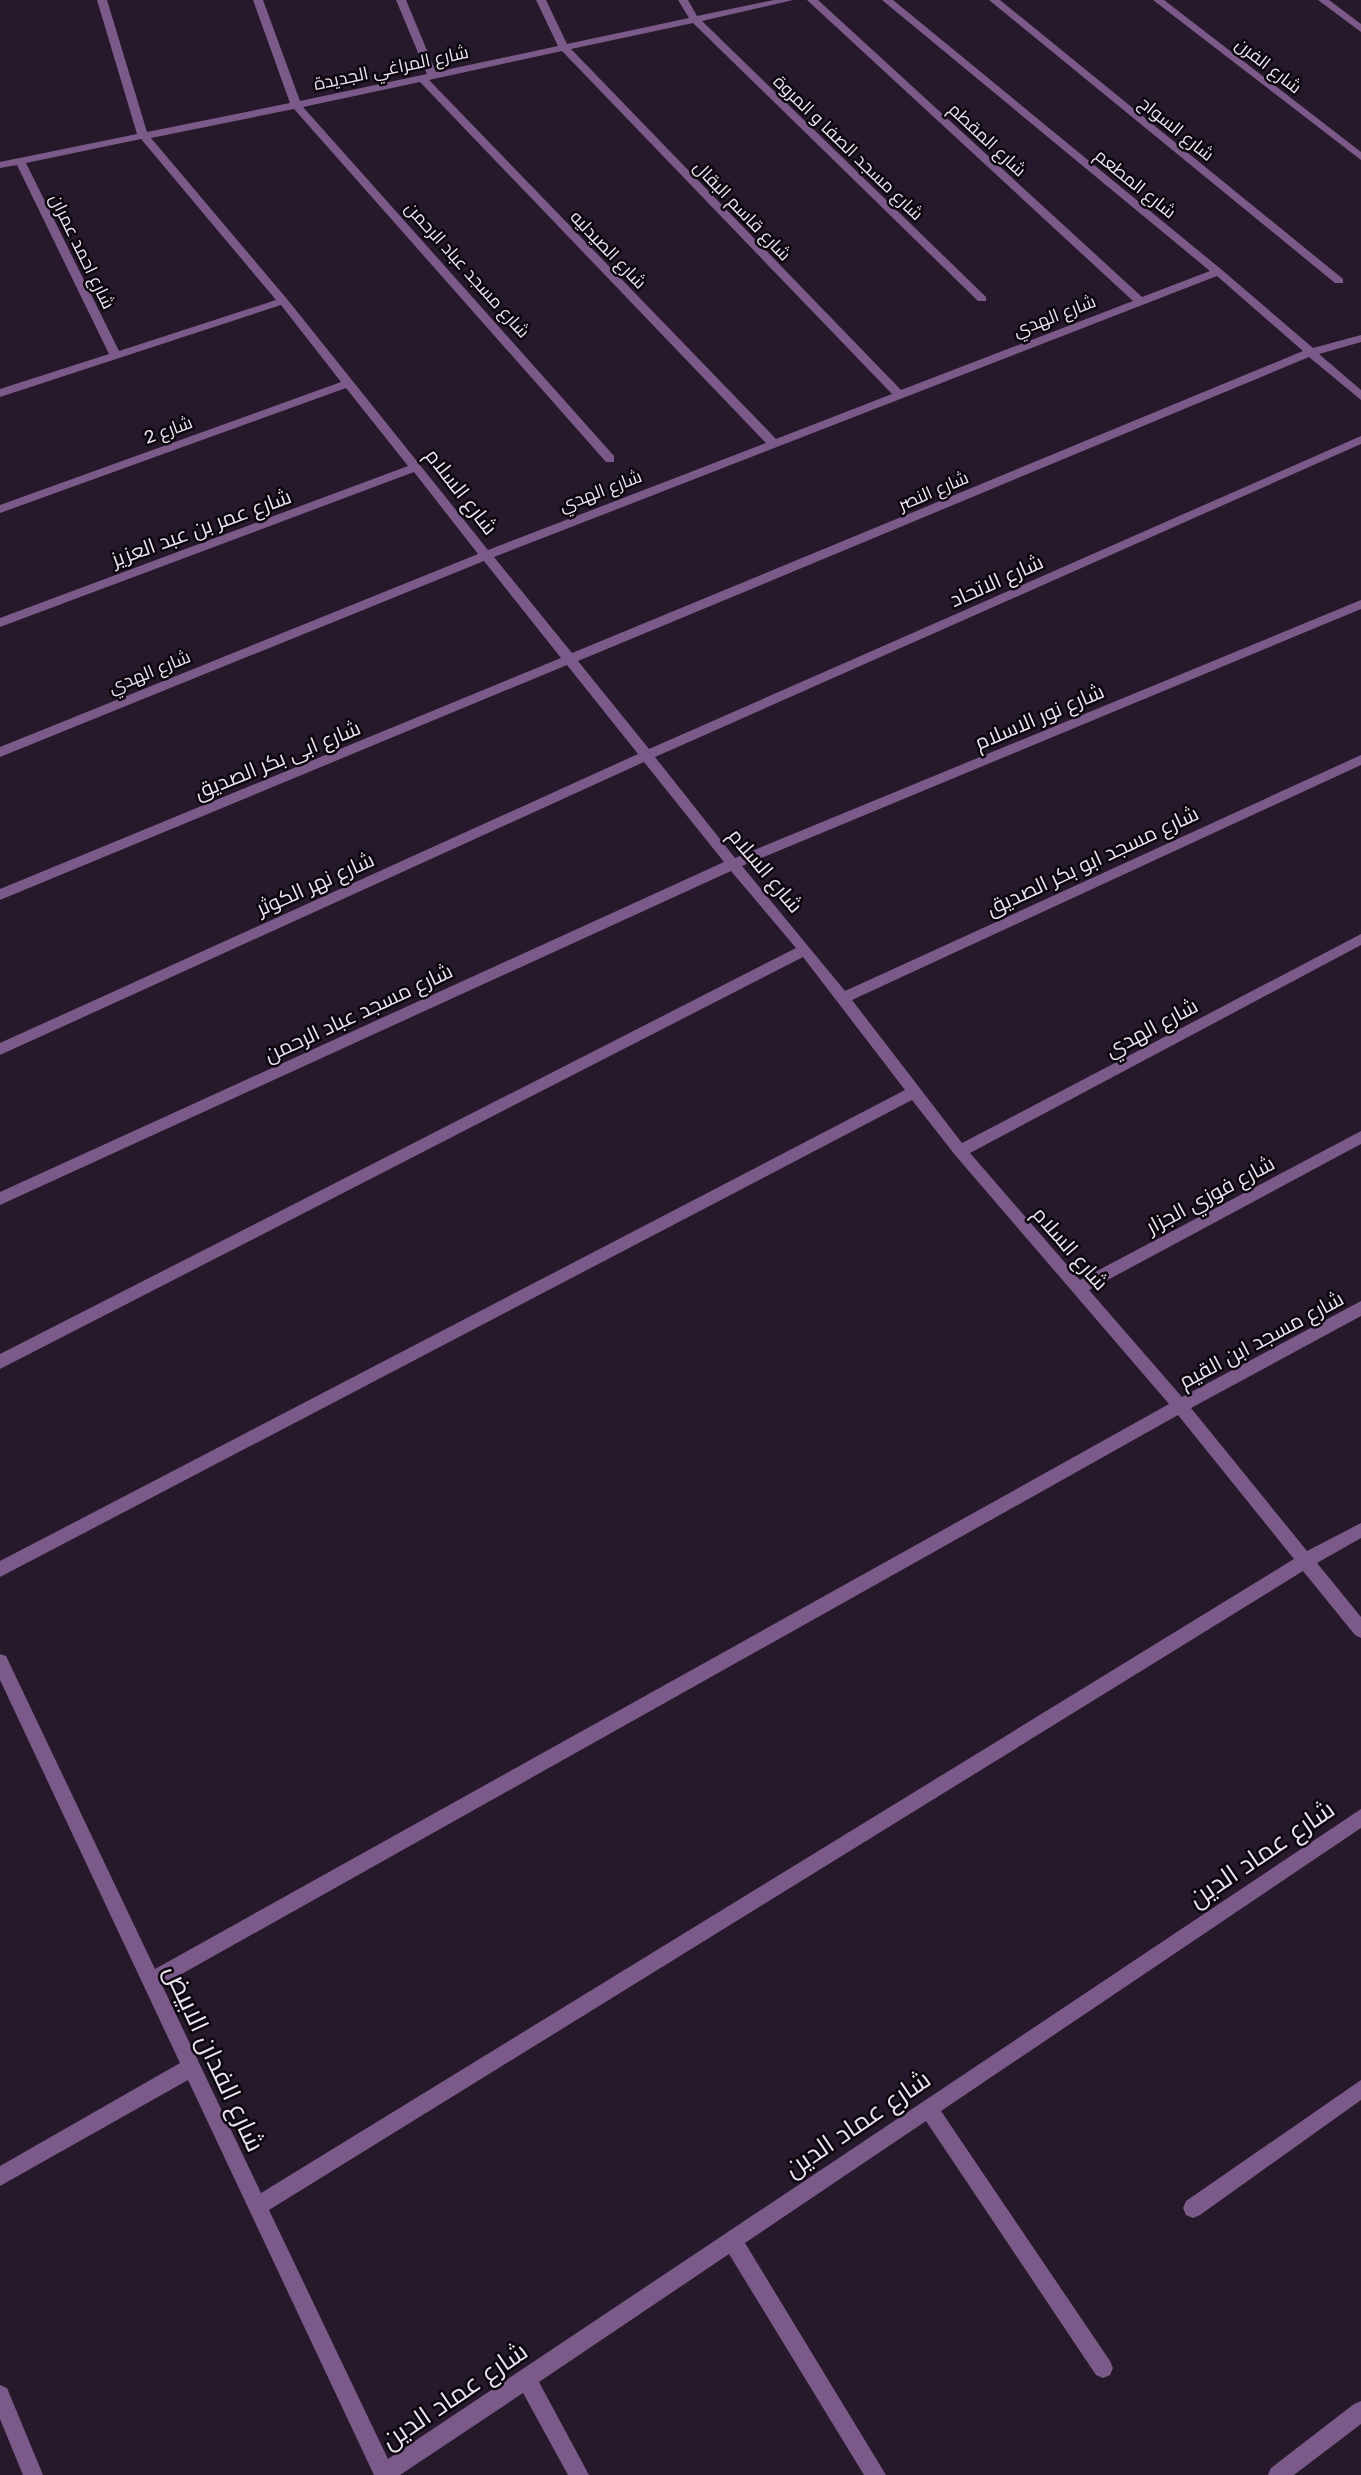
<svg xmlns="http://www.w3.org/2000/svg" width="1361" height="2475" font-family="'Golos Text',Cairo,sans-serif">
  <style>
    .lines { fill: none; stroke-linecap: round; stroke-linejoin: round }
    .minor { fill: #7b5a89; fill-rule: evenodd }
    .labels { text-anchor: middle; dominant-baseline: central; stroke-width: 5; stroke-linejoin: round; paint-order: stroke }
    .far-street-label { font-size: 18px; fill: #ebe2ef; stroke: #0c060e }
    .street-label { font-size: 21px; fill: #ebe2ef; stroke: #0c060e }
    .near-street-label { font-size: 26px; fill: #ebe2ef; stroke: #0c060e }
  </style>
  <rect width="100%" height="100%" fill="#26192c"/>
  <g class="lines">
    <!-- minor -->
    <g class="minor">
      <path d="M97,0H107L147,132L290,103L253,0H263L300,101L427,74L396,0H406L436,72L558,46L536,0H546L567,44L689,18L678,0H688L697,16L774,0H793L702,21L986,297V301H978L693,23L571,49L901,390L1133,301L807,0H818L1142,297L1210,271L882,0H893L1222,270L1313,348L1361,335V342L1319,354L1361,390V400L1309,357L578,661L649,749L1361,436V444L655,757L735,858L1361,600V609L742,866L845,991L1361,755V765L852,1000L962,1143L1361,934V945L970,1153L1080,1280L1361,1131V1144L1089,1290L1182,1397L1361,1301V1316L1191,1408L1307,1551L1361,1523V1538L1317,1563L1361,1617V1638L1355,1635L1303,1571L269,2210L388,2459L1361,1809V1828L941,2111L1110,2361L1113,2368L1110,2375L1103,2378L1096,2375L926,2121L745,2243L886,2475H864L729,2254L539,2382L589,2475H568L523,2393L400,2475H374L188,2080L0,2186V2166L180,2063L0,1680V1654L6,1656L155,1969L1169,1404L955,1155L912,1100L0,1577V1561L905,1090L803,957L0,1369V1354L796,948L731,871L0,1205V1192L724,862L644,762L0,1055V1043L638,754L567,665L0,900V889L561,658L484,561L0,757V747L478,554L414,472L0,627V618L408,466L346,388L0,513V505L341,382L281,305L0,397V389L109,354L17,165L0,168V162L137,134ZM562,51L892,394L776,439L429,80ZM420,82L766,443L488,550L287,299L151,138L294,109L606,462H614V456L303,107ZM141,139L276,300L119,351L26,163ZM1217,276L1303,351L572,653L494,557ZM1178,1415L1294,1559L261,2193L162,1985Z"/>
      <polygon points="989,0 1000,0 1343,279 1343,283 1335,283"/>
      <polygon points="1153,0 1164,0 1361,152 1361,160"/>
      <polygon points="1318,0 1329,0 1361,24 1361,32"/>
      <polygon points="1361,2080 1361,2100 1200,2215 1193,2218 1186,2215 1183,2208 1186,2201"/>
      <polygon points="0,2385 7,2388 43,2475 23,2475 0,2419"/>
      <polygon points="1361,2401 1361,2424 1294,2475 1268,2475 1271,2468 1354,2404"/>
    </g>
  </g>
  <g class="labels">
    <!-- far-street labels -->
    <g class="far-street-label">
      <text transform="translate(1269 65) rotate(38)">شارع الفرن</text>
      <text transform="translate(391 67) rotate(-12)">شارع المراغي الجديدة</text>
      <text transform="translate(1177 128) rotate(39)">شارع السواح</text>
      <text transform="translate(988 139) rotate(43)">شارع المقطم</text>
      <text transform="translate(849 147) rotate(44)">شارع مسجد الصفا و المروة</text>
      <text transform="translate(1136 183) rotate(39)">شارع المطعم</text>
      <text transform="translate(743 210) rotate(46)">شارع قاسم البقال</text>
      <text transform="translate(609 249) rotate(46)">شارع الصيدليه</text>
      <text transform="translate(83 251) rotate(64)">شارع احمد عمران</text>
      <text transform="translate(468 269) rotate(48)">شارع مسجد عباد الرحمن</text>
      <text transform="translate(1054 315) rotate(-21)">شارع الهدي</text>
      <text transform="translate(168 429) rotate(-20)">شارع 2</text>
      <text transform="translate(600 490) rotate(-21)">شارع الهدي</text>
      <text transform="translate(933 490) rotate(-23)">شارع النصر</text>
      <text transform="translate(149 671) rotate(-22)">شارع الهدي</text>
    </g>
    <!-- street labels -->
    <g class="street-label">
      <text transform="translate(462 491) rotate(52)">شارع السلام</text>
      <text transform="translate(201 527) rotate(-20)">شارع عمر بن عبد العزيز</text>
      <text transform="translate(996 580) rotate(-24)">شارع الاتحاد</text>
      <text transform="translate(1039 716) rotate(-23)">شارع نور الاسلام</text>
      <text transform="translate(277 759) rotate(-22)">شارع ابى بكر الصديق</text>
      <text transform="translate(1092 860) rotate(-25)">شارع مسجد ابو بكر الصديق</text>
      <text transform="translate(766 870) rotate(50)">شارع السلام</text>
      <text transform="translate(315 883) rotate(-24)">شارع نهر الكوثر</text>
      <text transform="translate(358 1012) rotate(-25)">شارع مسجد عباد الرحمن</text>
      <text transform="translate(1151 1027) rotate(-28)">شارع الهدي</text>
      <text transform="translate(1210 1194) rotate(-28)">شارع فوزي الجزار</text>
      <text transform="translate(1071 1248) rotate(49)">شارع السلام</text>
      <text transform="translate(1261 1339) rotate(-28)">شارع مسجد ابن القيم</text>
    </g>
    <!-- near-street labels -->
    <g class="near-street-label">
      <text transform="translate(1261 1853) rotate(-34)">شارع عماد الدين</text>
      <text transform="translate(215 2058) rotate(65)">شارع الفدان الابيض</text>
      <text transform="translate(857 2123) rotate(-34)">شارع عماد الدين</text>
      <text transform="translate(454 2395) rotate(-34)">شارع عماد الدين</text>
    </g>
  </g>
</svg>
